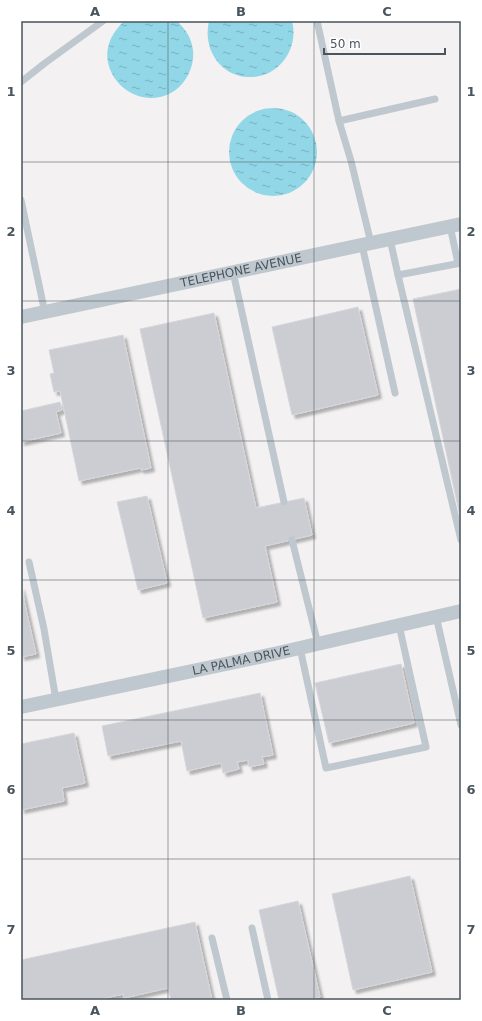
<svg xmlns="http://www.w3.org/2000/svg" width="482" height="1021" font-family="'DejaVu Sans',sans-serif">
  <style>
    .water { fill: url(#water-ripples) }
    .building { fill: #cbcdd3; stroke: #d5d7db; filter: url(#shadow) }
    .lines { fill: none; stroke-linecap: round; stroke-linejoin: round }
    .lane { stroke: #bfc8ce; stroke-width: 7 }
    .street { stroke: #bfc8ce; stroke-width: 14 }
    .grid { fill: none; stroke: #49545d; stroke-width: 1; stroke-opacity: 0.55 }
    .labels { text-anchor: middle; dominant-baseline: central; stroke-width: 3; stroke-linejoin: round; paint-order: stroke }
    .street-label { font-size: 12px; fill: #49545d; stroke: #fff }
    .neatline { fill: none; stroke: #49545d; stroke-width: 1.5 }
    .grid-label { font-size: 13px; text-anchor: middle; font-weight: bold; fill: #49545d }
  </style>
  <defs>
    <pattern id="water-ripples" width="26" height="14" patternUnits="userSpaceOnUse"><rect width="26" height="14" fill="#92d7e7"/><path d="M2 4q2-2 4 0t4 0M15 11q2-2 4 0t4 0" fill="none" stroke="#79b1be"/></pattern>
    <filter id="shadow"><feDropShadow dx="3.5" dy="3.5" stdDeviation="1" flood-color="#0004"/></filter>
  </defs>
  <rect width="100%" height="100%" fill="#f3f1f1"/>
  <!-- water -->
  <g class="water">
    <path d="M124,21H177L178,22C185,29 190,36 192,45C197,64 186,86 169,94C143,106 113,89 108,62C105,45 113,32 124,21Z"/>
    <path d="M209,21H292C299,47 281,75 253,77C222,79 202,50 209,21Z"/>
    <circle cx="273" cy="152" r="44"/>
  </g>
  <!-- building -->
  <g class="building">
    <polygon points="461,289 461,521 413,299"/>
    <polygon points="358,307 378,395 292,415 272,327"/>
    <polygon points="214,313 256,508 304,498 312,535 265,546 277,602 203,618 140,329"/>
    <polygon points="123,335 151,468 141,470 140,468 79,481 60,391 54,392 50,374 54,373 49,350"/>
    <polygon points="60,402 62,410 56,412 61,433 21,442 21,411"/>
    <polygon points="147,496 167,583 138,590 117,502"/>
    <polygon points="21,587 36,654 21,657"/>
    <polygon points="401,664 414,723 329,743 315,683"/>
    <polygon points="260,693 273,755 262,757 264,764 249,767 248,760 237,762 239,769 223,773 221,763 187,771 181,741 108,756 102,726"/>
    <polygon points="74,733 85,783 62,788 64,801 21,810 21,744"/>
    <polygon points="410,876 432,972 353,990 332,894"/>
    <polygon points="298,901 320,997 306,1000 279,1000 259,910"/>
    <polygon points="195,922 212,1000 171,1000 168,988 124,998 123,994 96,1000 21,1000 21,960"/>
  </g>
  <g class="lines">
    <!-- lane -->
    <g class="lane">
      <polyline points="317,21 339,121 351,161 371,243"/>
      <polyline points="21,82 45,63 103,21"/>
      <polyline points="339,121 435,99"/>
      <polyline points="21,200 45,313"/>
      <polyline points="450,226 458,263"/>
      <polyline points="390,239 398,275 461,263"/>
      <polyline points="362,245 395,393"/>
      <polyline points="233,272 284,502"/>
      <polyline points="398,275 461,540"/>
      <polyline points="292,540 318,644"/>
      <polyline points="29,562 44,629 56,700"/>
      <polyline points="436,616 461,725"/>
      <polyline points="300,648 326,768 426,747 399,625"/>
      <polyline points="252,928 268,1000"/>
      <polyline points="212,938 227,1000"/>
    </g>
    <!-- street -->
    <g class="street">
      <path id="s1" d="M21,317L461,224"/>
      <path id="s2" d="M21,707L278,653L461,611"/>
    </g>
  </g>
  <!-- grid -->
  <path class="grid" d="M168,21V1000M314,21V1000M21,162H461M21,301H461M21,441H461M21,580H461M21,720H461M21,859H461"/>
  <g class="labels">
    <!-- street labels -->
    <g class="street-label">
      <text stroke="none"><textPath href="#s1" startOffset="225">TELEPHONE AVENUE</textPath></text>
      <text stroke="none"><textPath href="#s2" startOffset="225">LA PALMA DRIVE</textPath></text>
    </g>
  </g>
  <!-- border -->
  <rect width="482" height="1021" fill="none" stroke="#ffffff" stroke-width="44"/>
  <!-- scale -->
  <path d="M324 48v6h121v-6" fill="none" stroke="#49545d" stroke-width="2"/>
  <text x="330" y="48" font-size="12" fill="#49545d" stroke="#ffffff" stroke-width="3" paint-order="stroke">50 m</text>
  <rect x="22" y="22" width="438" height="977" class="neatline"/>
  <g class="grid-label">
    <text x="95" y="16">A</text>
    <text x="241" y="16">B</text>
    <text x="387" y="16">C</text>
    <text x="11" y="96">1</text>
    <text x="471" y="96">1</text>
    <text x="11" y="236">2</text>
    <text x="471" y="236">2</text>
    <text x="11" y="375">3</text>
    <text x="471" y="375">3</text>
    <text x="11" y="515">4</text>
    <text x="471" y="515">4</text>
    <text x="11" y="655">5</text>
    <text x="471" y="655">5</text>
    <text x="11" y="794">6</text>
    <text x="471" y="794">6</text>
    <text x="11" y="934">7</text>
    <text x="471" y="934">7</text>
    <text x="95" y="1015">A</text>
    <text x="241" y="1015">B</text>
    <text x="387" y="1015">C</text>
  </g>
</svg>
